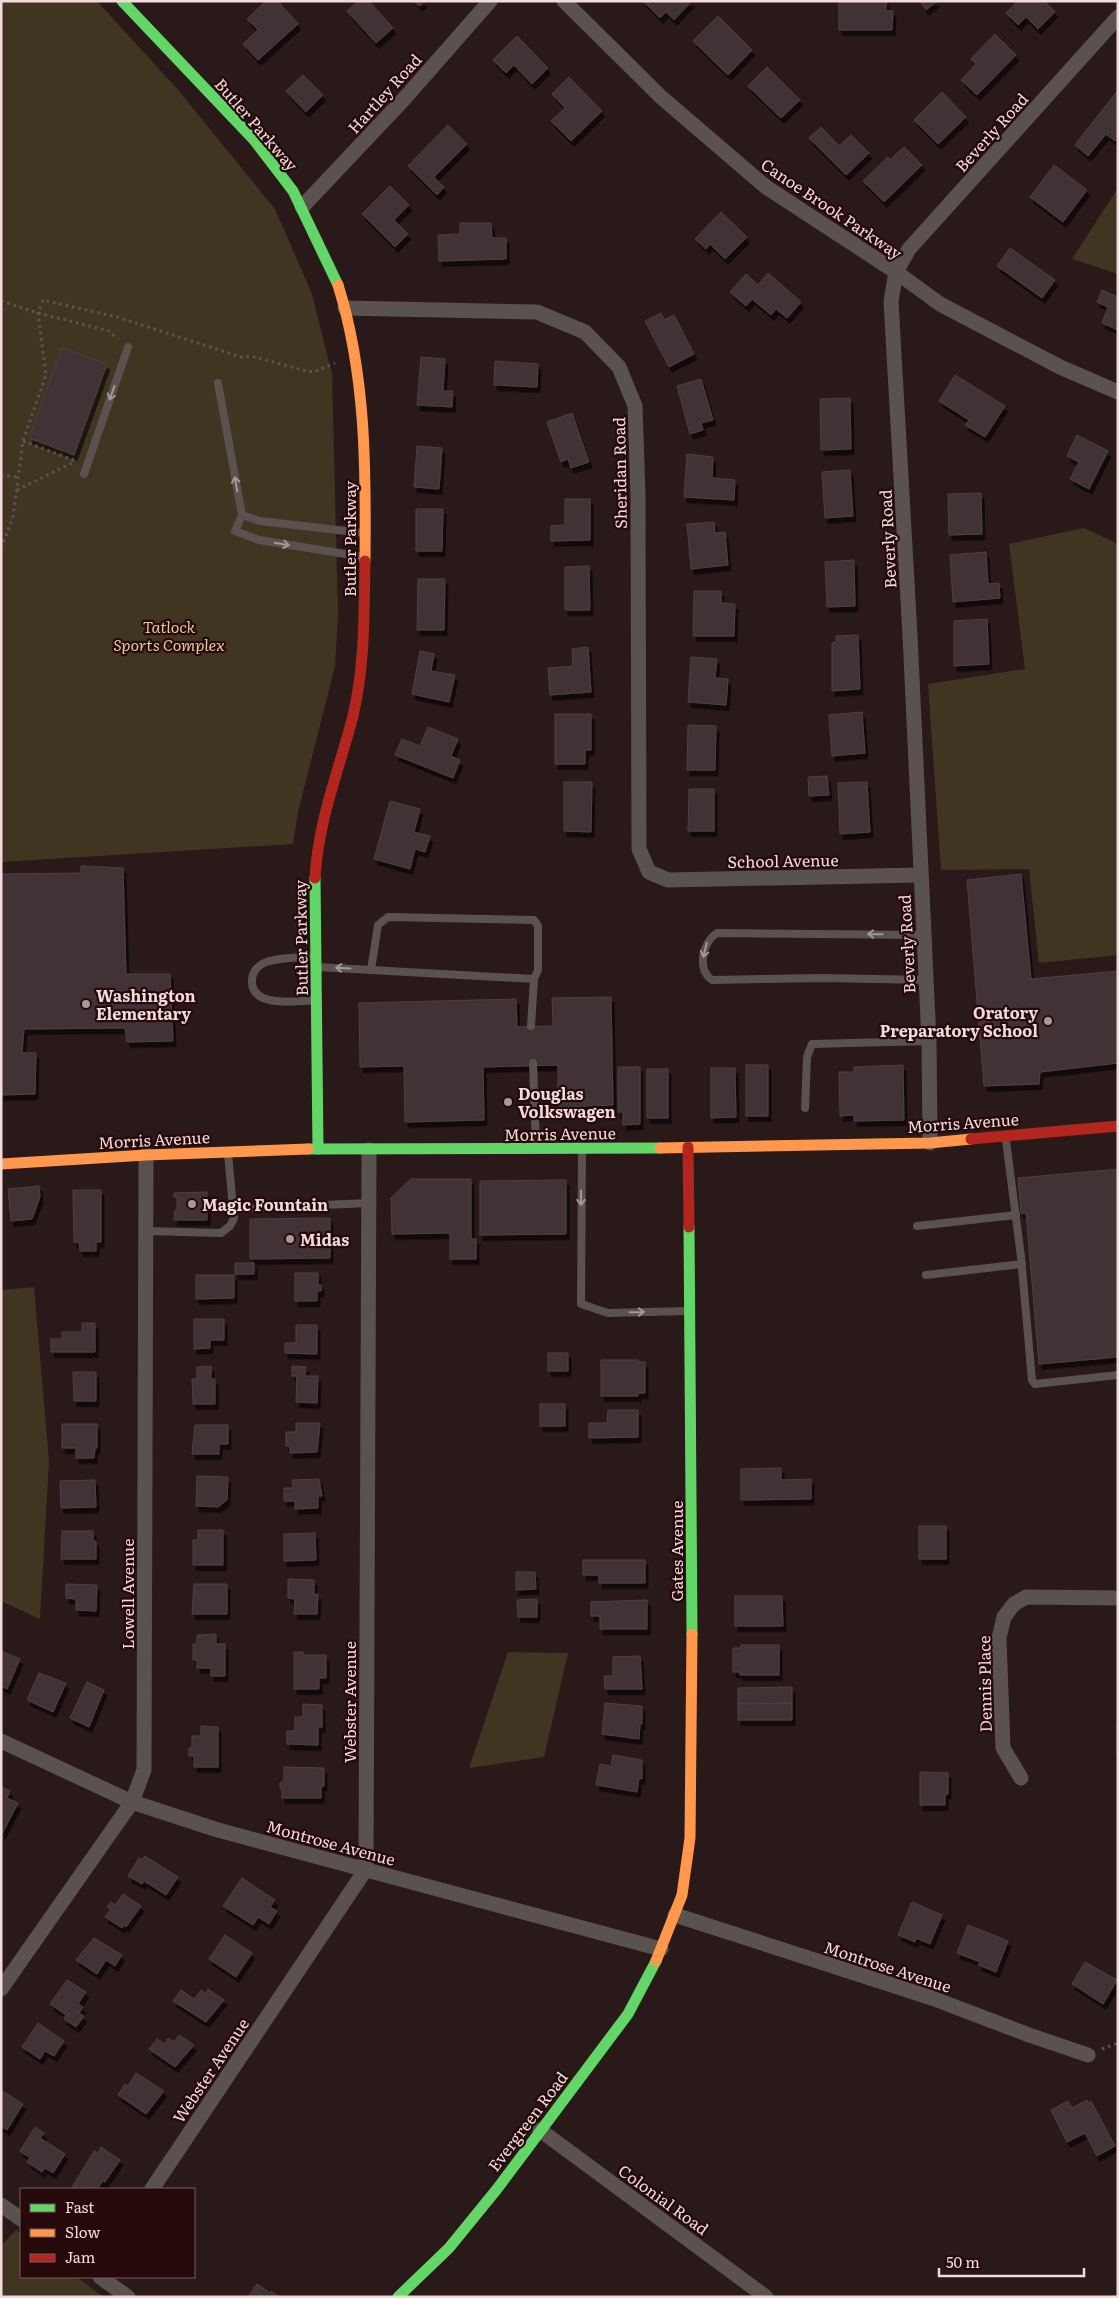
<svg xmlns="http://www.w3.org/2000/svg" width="1119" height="2298" font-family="Literata,serif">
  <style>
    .green { fill: #403521 }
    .building { fill: #3f3235; stroke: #4e4043; filter: url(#shadow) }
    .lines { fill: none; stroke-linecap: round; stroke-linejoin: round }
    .path { stroke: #5d5452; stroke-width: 3; stroke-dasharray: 2.5 4; stroke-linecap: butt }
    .lane { stroke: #59524f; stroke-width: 8 }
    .street { stroke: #59524f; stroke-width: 15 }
    .fast { stroke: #63d668; stroke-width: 11 }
    .slow { stroke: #ff974d; stroke-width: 11 }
    .jam { stroke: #b3261e; stroke-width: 11 }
    .oneway { stroke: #a69695 }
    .poi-dot { fill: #ac9797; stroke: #26090a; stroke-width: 2 }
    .labels { text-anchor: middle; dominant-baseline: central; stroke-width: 4.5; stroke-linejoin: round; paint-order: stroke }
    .street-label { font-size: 16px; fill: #f2dbdb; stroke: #26090a }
    .park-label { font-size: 16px; font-style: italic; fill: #e1c994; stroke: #26090a }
    .poi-label { font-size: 16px; font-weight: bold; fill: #f2dbdb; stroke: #26090a; text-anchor: start }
  </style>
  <defs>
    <filter id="shadow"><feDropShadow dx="3" dy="5.5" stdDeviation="0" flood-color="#0009"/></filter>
  </defs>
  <rect width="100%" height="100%" fill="#2a1919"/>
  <!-- green -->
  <g class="green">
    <polygon points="1,1 97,1 179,91 275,209 312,294 332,374 338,615 335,666 298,812 293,844 1,862"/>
    <polygon points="1118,188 1118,274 1072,259"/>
    <polygon points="1084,528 1118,544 1118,955 1039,963 1029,869 941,870 928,684 1025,669 1009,544"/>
    <polygon points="34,1287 49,1461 40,1619 1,1601 1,1290"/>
    <polygon points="508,1652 568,1653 544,1757 469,1768"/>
    <polygon points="16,2230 21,2233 21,2277 77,2277 103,2297 1,2297 1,2246"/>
  </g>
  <!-- building -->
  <g class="building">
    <polygon points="266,1 278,1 298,24 258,60 243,44 258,30 247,19"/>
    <polygon points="358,1 369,1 393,28 376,43 347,11"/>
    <polygon points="414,1 424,1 420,6"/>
    <polygon points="643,1 692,1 674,20 666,12 660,18"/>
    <polygon points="839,1 886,1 886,11 893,11 892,30 839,30"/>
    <polygon points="920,1 937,1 926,10"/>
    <polygon points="1018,1 1044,1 1055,12 1038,29 1026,17 1018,25 1006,13"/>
    <polygon points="718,16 752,50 728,75 693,41"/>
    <polygon points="995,34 1016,55 977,95 961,80 976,64 971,59"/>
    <polygon points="517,36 548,68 532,84 514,65 506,73 493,60"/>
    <polygon points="767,67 800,100 781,118 748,86"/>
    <polygon points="303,75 323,95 306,112 286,91"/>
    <polygon points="569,77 602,111 571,141 551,121 565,108 552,94"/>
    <polygon points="1118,90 1118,137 1115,141 1106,134 1088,156 1075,145"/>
    <polygon points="942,92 966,117 938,144 914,120"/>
    <polygon points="448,125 467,144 434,177 444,187 437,195 408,166"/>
    <polygon points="821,127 839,146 851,135 869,153 846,175 809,138"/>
    <polygon points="904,147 922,165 884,202 863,181 888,157 890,160"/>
    <polygon points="1054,165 1087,190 1063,222 1030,197"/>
    <polygon points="390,186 409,205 394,220 408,234 395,247 362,214"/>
    <polygon points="721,212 747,237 725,259 710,244 706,249 695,239"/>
    <polygon points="460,223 491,223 492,238 506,238 506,259 439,261 438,235 460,234"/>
    <polygon points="1010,248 1055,280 1042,298 997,266"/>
    <polygon points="768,273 801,302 787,318 776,309 771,315 752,299 746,306 730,292 746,274 758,285"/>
    <polygon points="1102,290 1118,297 1118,330 1102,323 1108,307 1097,302"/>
    <polygon points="661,313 664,320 674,315 694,354 669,367 645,321"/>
    <polygon points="62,348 107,364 74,455 29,438"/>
    <polygon points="421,357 445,359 443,391 453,391 452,407 417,405"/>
    <polygon points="495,361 538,364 537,387 494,385"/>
    <polygon points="955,375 1005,406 985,437 965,425 969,420 939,401"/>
    <polygon points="701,379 713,420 701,423 703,430 690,434 677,386"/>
    <polygon points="850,398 851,449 821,450 820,399"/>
    <polygon points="572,413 589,462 571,468 568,459 561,462 547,422"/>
    <polygon points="1077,435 1108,451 1089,489 1070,479 1079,462 1067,456"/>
    <polygon points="417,446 442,448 439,489 414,487"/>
    <polygon points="687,454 713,457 712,478 735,480 734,500 684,497"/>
    <polygon points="850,470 853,516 825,518 822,472"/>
    <polygon points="981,493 982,534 949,535 948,494"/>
    <polygon points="565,499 590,499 590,540 551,541 551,526 565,525"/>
    <polygon points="416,509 443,509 442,551 416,551"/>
    <polygon points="714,522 715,533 725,532 728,565 691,569 687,524"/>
    <polygon points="986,552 988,584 999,583 1000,598 953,602 950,555"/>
    <polygon points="854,560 855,606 827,607 825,562"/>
    <polygon points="589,566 590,610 565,610 565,567"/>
    <polygon points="418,579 445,579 444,630 417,630"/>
    <polygon points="694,591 721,591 721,603 735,604 734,636 693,636"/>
    <polygon points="987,619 989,664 954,666 954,621"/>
    <polygon points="858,635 860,689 832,691 832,643 836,642 836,636"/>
    <polygon points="588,647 591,692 550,695 548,668 573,666 572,649"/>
    <polygon points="420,651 434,654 431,671 455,675 449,702 412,694"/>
    <polygon points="691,657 717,659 715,678 728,679 726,705 688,702"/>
    <polygon points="862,712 865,753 832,756 829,715"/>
    <polygon points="555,714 591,714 591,750 585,750 585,764 555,764"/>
    <polygon points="688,725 716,726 715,770 687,770"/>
    <polygon points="428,727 458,739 451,756 460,760 453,778 395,755 402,739 420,746"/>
    <polygon points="827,776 829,795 809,796 808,777"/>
    <polygon points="564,782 592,782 591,832 564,831"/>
    <polygon points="867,782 870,832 840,834 838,783"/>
    <polygon points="689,789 714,789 714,831 688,831"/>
    <polygon points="390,801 420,809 414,832 430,836 425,852 415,849 410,869 374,859"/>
    <polygon points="81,866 123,868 126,974 170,974 173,1041 127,1042 125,1028 24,1029 22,1053 36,1053 35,1094 1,1095 1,874 81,873"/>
    <polygon points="1021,874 1031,979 1118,971 1118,1063 1040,1072 1039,1084 984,1086 967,880"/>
    <polygon points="611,997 613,1105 558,1107 558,1065 483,1067 484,1120 405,1122 404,1066 360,1067 359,1003 516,999 517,1027 553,1026 552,998"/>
    <rect x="746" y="1065" width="22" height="51"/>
    <polygon points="903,1065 904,1120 854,1121 854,1115 840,1116 839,1072 854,1072 854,1067"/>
    <polygon points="618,1067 640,1067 640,1124 623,1125 623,1112 618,1112"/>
    <polygon points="711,1068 735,1068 736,1117 711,1118"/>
    <rect x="647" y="1069" width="21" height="49"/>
    <polygon points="1118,1169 1118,1357 1039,1364 1026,1213 1021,1213 1018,1178"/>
    <polygon points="411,1179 471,1179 471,1239 476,1239 476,1259 450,1259 450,1233 392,1234 391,1198"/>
    <polygon points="566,1180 566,1234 480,1235 480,1181"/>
    <polygon points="39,1186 40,1197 32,1219 11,1221 8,1189"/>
    <polygon points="73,1190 101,1190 101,1242 96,1242 96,1251 80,1251 79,1242 74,1242"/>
    <polygon points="207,1192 207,1220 174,1220 175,1210 177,1210 177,1197 174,1197 174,1193"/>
    <polygon points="330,1218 330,1258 250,1259 250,1219"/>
    <rect x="235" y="1263" width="19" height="11"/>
    <polygon points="295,1273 318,1273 318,1285 321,1285 321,1291 317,1291 317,1301 295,1301"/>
    <polygon points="196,1275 234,1275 234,1298 196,1299"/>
    <polygon points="194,1319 224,1319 224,1340 210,1340 210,1348 194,1349"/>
    <polygon points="82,1323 95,1323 95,1352 51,1352 51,1339 62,1339 62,1332 82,1332"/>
    <polygon points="296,1325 317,1325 317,1354 285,1353 285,1343 296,1343"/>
    <rect x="548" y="1353" width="20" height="18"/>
    <polygon points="601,1360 638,1360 638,1362 645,1362 645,1393 638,1393 638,1396 601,1396"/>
    <polygon points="211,1366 211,1379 215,1379 215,1404 193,1404 192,1379 197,1379 197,1367"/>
    <polygon points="292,1366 306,1367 305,1376 318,1376 317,1403 296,1402 297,1376 292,1376"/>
    <polygon points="73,1372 96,1372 96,1401 74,1401"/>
    <rect x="540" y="1404" width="25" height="22"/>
    <polygon points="608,1410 638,1410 638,1437 589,1438 589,1423 607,1423"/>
    <polygon points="296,1423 320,1423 317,1452 290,1453 290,1446 286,1446 286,1432 296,1432"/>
    <polygon points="62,1424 97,1424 97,1448 95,1448 94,1458 76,1458 76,1448 62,1448"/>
    <polygon points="195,1425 228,1425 228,1444 219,1444 219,1454 192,1454"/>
    <polygon points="781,1468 781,1480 811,1479 811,1499 741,1500 741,1469"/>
    <polygon points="197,1476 228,1477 227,1500 218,1507 196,1506"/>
    <polygon points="319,1479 322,1496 318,1496 318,1508 295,1509 295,1501 284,1501 284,1488 293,1488 292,1480"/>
    <polygon points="95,1480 96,1507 61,1508 60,1481"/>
    <rect x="919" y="1526" width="27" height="33"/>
    <polygon points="198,1530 223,1530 223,1565 193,1565 193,1540 198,1540"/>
    <polygon points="62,1531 93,1531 93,1541 96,1541 96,1559 61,1559"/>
    <polygon points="315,1533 316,1560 284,1561 284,1534"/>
    <polygon points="583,1560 645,1560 645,1583 599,1583 599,1575 583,1575"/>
    <polygon points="516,1572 535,1572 536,1589 516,1590"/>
    <polygon points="288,1579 314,1580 314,1595 318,1594 317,1614 294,1614 295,1599 288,1598"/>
    <polygon points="66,1584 97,1585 96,1611 76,1610 76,1599 66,1598"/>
    <polygon points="194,1584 227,1584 227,1614 192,1614"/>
    <polygon points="735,1596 782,1596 783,1626 735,1626"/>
    <polygon points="537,1599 537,1617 518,1617 517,1600"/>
    <polygon points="647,1600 647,1629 600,1629 600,1616 591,1616 591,1602"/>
    <polygon points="216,1634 216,1644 225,1644 225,1676 211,1676 211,1668 197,1668 197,1660 193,1660 193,1644 197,1644 197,1635"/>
    <polygon points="741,1645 779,1645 779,1675 740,1675 739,1672 733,1672 733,1648 741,1648"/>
    <polygon points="1,1651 20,1659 7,1689 1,1686"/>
    <polygon points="294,1652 303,1652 303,1655 326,1655 326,1678 319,1678 319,1689 294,1689"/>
    <polygon points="640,1656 642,1689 605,1689 604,1676 613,1676 613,1657"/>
    <polygon points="39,1673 66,1683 53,1712 27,1700"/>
    <polygon points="87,1682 104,1690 89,1727 70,1718"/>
    <polygon points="792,1687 792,1703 738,1704 738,1688"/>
    <polygon points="605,1703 642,1706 642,1724 640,1724 639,1739 602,1734"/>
    <polygon points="792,1703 792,1720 738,1720 738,1704"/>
    <polygon points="303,1704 322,1705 322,1727 318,1727 318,1745 287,1744 287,1731 295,1731 295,1717 303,1717"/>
    <rect x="1117" y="1723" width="1" height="32"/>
    <polygon points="201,1726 218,1727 218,1767 194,1767 194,1756 189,1756 189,1748 192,1748 192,1736 201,1736"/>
    <polygon points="613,1755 642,1760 642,1779 639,1778 637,1792 596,1785 600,1764 611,1766"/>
    <polygon points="284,1767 324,1768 324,1786 321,1786 321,1798 282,1798 282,1790 280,1788 280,1783 284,1781"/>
    <polygon points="920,1772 948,1773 948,1794 945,1794 945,1805 920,1805"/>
    <polygon points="2,1787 10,1791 7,1798 18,1803 2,1834"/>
    <polygon points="145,1856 178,1877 166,1895 144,1881 142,1884 128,1876 139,1858 142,1860"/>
    <polygon points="242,1878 275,1900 270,1907 277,1911 269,1924 258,1917 253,1925 223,1906"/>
    <polygon points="123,1894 141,1906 126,1927 124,1925 122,1928 105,1917 111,1909 107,1907 111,1902 115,1905"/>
    <polygon points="912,1902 942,1915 930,1944 916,1938 915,1942 898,1935"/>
    <polygon points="968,1925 1008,1941 996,1972 978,1965 980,1962 957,1953"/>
    <polygon points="225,1935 252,1953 236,1977 209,1959"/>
    <polygon points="94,1938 122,1955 115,1966 106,1960 97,1974 76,1960"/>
    <polygon points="1085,1962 1117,1980 1103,2004 1072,1984"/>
    <polygon points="67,1980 86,1992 78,2004 83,2007 79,2013 84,2016 76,2027 64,2019 66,2015 50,2004"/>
    <polygon points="208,1989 224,2000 206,2022 173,2001 181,1990 194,1999 201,1990 206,1993"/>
    <polygon points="38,2023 64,2041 54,2056 45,2051 40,2059 22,2047"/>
    <polygon points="179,2035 194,2045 175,2067 149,2049 157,2039 165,2044 168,2038 174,2042"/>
    <polygon points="136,2073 164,2091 146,2114 118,2095 125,2084 128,2086"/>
    <polygon points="1,2090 23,2104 7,2130 1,2126"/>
    <polygon points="1087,2100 1088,2103 1091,2101 1115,2146 1097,2156 1085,2133 1067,2142 1051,2110 1068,2101 1072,2108"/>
    <polygon points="35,2127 44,2133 40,2138 65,2154 53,2173 45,2168 42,2172 27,2162 30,2158 20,2151"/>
    <polygon points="101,2147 120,2160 105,2182 103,2181 97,2189 89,2187 87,2189 71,2189 94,2151 98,2153"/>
    <polygon points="257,2284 270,2293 271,2291 279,2297 248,2297"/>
  </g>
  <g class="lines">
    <!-- path -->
    <g class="path">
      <polyline points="1,301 38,313 109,331 118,339"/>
      <polyline points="23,441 76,461"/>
      <polyline points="1,475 17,477"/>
      <polyline points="17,490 74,462"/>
      <polyline points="1,548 13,517 23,441 46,375 38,313 43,300 117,317 241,357 251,356 306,371 314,372 335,363"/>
      <polyline points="1102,2049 1118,2043"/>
    </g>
    <!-- lane -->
    <g class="lane">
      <polyline points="218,383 242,515 235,531 259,540 364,557"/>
      <polyline points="84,474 128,347"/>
      <polyline points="242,515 260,521 364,533"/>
      <path d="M924,935L717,933C703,942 696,969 712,980L823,978L926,980"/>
      <path d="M315,956C301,958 273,957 262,964C256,968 252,974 252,980C250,1009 299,1001 317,1000"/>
      <polyline points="317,967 534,979"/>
      <polyline points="371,970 378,925 388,917 534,920 538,926 538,970 534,979 531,1026"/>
      <polyline points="533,1063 536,1147"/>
      <polyline points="805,1108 807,1057 812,1044 929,1041"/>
      <polyline points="1006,1140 1021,1257 1032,1380 1035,1384 1118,1375"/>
      <polyline points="582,1151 581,1304 608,1313 688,1311"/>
      <polyline points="233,1209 369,1203"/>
      <polyline points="917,1226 1016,1215"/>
      <polyline points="146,1231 221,1233 230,1226 234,1218 228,1154"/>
      <polyline points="926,1275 1022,1264"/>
    </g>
    <!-- street -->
    <g class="street">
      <polyline points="564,1 661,97 766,187 896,272 940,304 1060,367 1118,392"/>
      <polyline points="302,207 404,99 490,1"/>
      <polyline points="345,308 537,312 585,332 619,367 635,406 638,494 639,849 649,872 668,880 920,875"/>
      <polyline points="930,1143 929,1041 910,635 891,301 896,272 909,249 1118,17"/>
      <polyline points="1,1741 132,1802 218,1830 661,1949"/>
      <polyline points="1021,1778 1003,1748 999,1638 1004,1617 1014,1604 1026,1597 1118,1598"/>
      <polyline points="675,1915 932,1998 1029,2035 1088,2055"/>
      <polyline points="1,1989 132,1802 144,1770 146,1155"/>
      <polyline points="540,2130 766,2297"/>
      <polyline points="152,2189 366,1869 369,1150"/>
      <polyline points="1,2205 21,2219"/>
      <polyline points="100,2277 128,2297"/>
    </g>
    <!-- fast -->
    <g class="fast">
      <polyline points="122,1 254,140 293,191 338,285"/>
      <polyline points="315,878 318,1149"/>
      <polyline points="308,1149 660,1148"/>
      <polyline points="689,1227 692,1634"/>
      <polyline points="398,2297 449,2248 497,2189 628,2014 656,1961"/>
    </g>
    <!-- slow -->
    <g class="slow">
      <path d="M338,285C366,374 366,469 365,561"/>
      <polyline points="660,1148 930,1143 971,1139"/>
      <polyline points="1,1164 146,1155 308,1149"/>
      <polyline points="656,1961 682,1895 690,1838 692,1634"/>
    </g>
    <!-- jam -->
    <g class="jam">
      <path d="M315,878C318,821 339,770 353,716C365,665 364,613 365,561"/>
      <polyline points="971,1139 1118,1126"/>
      <polyline points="688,1147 689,1227"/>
    </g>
  </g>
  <!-- one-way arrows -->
  <defs><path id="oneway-shaft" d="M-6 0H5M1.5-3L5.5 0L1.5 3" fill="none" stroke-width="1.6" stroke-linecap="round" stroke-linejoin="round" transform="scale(1.25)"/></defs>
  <g class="oneway">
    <use href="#oneway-shaft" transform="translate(112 393) rotate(109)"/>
    <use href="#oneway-shaft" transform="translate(236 484) rotate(-100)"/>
    <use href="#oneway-shaft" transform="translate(282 544) rotate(9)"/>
    <use href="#oneway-shaft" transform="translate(875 934) rotate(-179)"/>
    <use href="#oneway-shaft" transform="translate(705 950) rotate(104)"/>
    <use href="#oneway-shaft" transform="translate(343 968) rotate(-177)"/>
    <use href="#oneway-shaft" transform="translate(581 1198) rotate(90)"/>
    <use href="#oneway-shaft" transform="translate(637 1312) rotate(-1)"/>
  </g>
  <!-- markers -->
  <g class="poi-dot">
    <circle cx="86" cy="1004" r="5"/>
    <circle cx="1048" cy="1021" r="5"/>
    <circle cx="508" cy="1102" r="5"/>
    <circle cx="192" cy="1204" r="5"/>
    <circle cx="290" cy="1239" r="5"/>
  </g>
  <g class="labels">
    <!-- street labels -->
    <g class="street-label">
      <text transform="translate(384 93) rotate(-48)">Hartley Road</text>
      <text transform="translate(257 124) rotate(49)">Butler Parkway</text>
      <text transform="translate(991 132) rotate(-48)">Beverly Road</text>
      <text transform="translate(832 208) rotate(34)">Canoe Brook Parkway</text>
      <text transform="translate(619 473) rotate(-91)">Sheridan Road</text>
      <text transform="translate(349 539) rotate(-90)">Butler Parkway</text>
      <text transform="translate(887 539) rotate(-93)">Beverly Road</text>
      <text transform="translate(783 860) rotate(-1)">School Avenue</text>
      <text transform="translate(300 938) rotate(-91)">Butler Parkway</text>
      <text transform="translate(906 944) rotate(-93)">Beverly Road</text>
      <text transform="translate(963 1122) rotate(-4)">Morris Avenue</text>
      <text transform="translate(560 1133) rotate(-1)">Morris Avenue</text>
      <text transform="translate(154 1139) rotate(-3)">Morris Avenue</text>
      <text transform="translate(676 1551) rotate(-90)">Gates Avenue</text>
      <text transform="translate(127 1594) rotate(-90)">Lowell Avenue</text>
      <text transform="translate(984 1684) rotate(-91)">Dennis Place</text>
      <text transform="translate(349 1702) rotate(-90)">Webster Avenue</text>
      <text transform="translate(331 1842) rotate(15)">Montrose Avenue</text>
      <text transform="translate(888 1966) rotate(18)">Montrose Avenue</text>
      <text transform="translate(210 2070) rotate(-56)">Webster Avenue</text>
      <text transform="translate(527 2121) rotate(-53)">Evergreen Road</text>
      <text transform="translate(664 2199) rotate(36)">Colonial Road</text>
    </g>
    <!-- park labels -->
    <g class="park-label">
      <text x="169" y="626">Tatlock<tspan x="169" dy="18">Sports Complex</tspan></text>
    </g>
    <!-- poi labels -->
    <g class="poi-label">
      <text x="96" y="995">Washington<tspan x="96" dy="18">Elementary</tspan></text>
      <text x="1038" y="1012" text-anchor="end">Oratory<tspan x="1038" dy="18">Preparatory School</tspan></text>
      <text x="518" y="1093">Douglas<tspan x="518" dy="18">Volkswagen</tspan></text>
      <text x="202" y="1204">Magic Fountain</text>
      <text x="300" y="1239">Midas</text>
    </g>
  </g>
  <!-- border -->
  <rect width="1119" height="2298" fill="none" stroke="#f2dbdb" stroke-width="5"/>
  <!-- legend -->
  <rect x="20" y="2188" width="175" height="90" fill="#26090a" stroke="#785d5e"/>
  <rect x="30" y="2204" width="25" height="8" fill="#63d668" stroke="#785d5e"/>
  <text x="65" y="2213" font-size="15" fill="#f2dbdb">Fast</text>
  <rect x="30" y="2229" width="25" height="8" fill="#ff974d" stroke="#785d5e"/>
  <text x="65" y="2238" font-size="15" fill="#f2dbdb">Slow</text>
  <rect x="30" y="2254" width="25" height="8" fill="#b3261e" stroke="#785d5e"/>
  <text x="65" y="2263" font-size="15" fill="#f2dbdb">Jam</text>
  <!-- scale -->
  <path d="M939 2268v8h145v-8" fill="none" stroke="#f2dbdb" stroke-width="2.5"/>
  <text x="946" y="2268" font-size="15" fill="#f2dbdb" stroke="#26090a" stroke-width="4" paint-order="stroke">50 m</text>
</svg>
